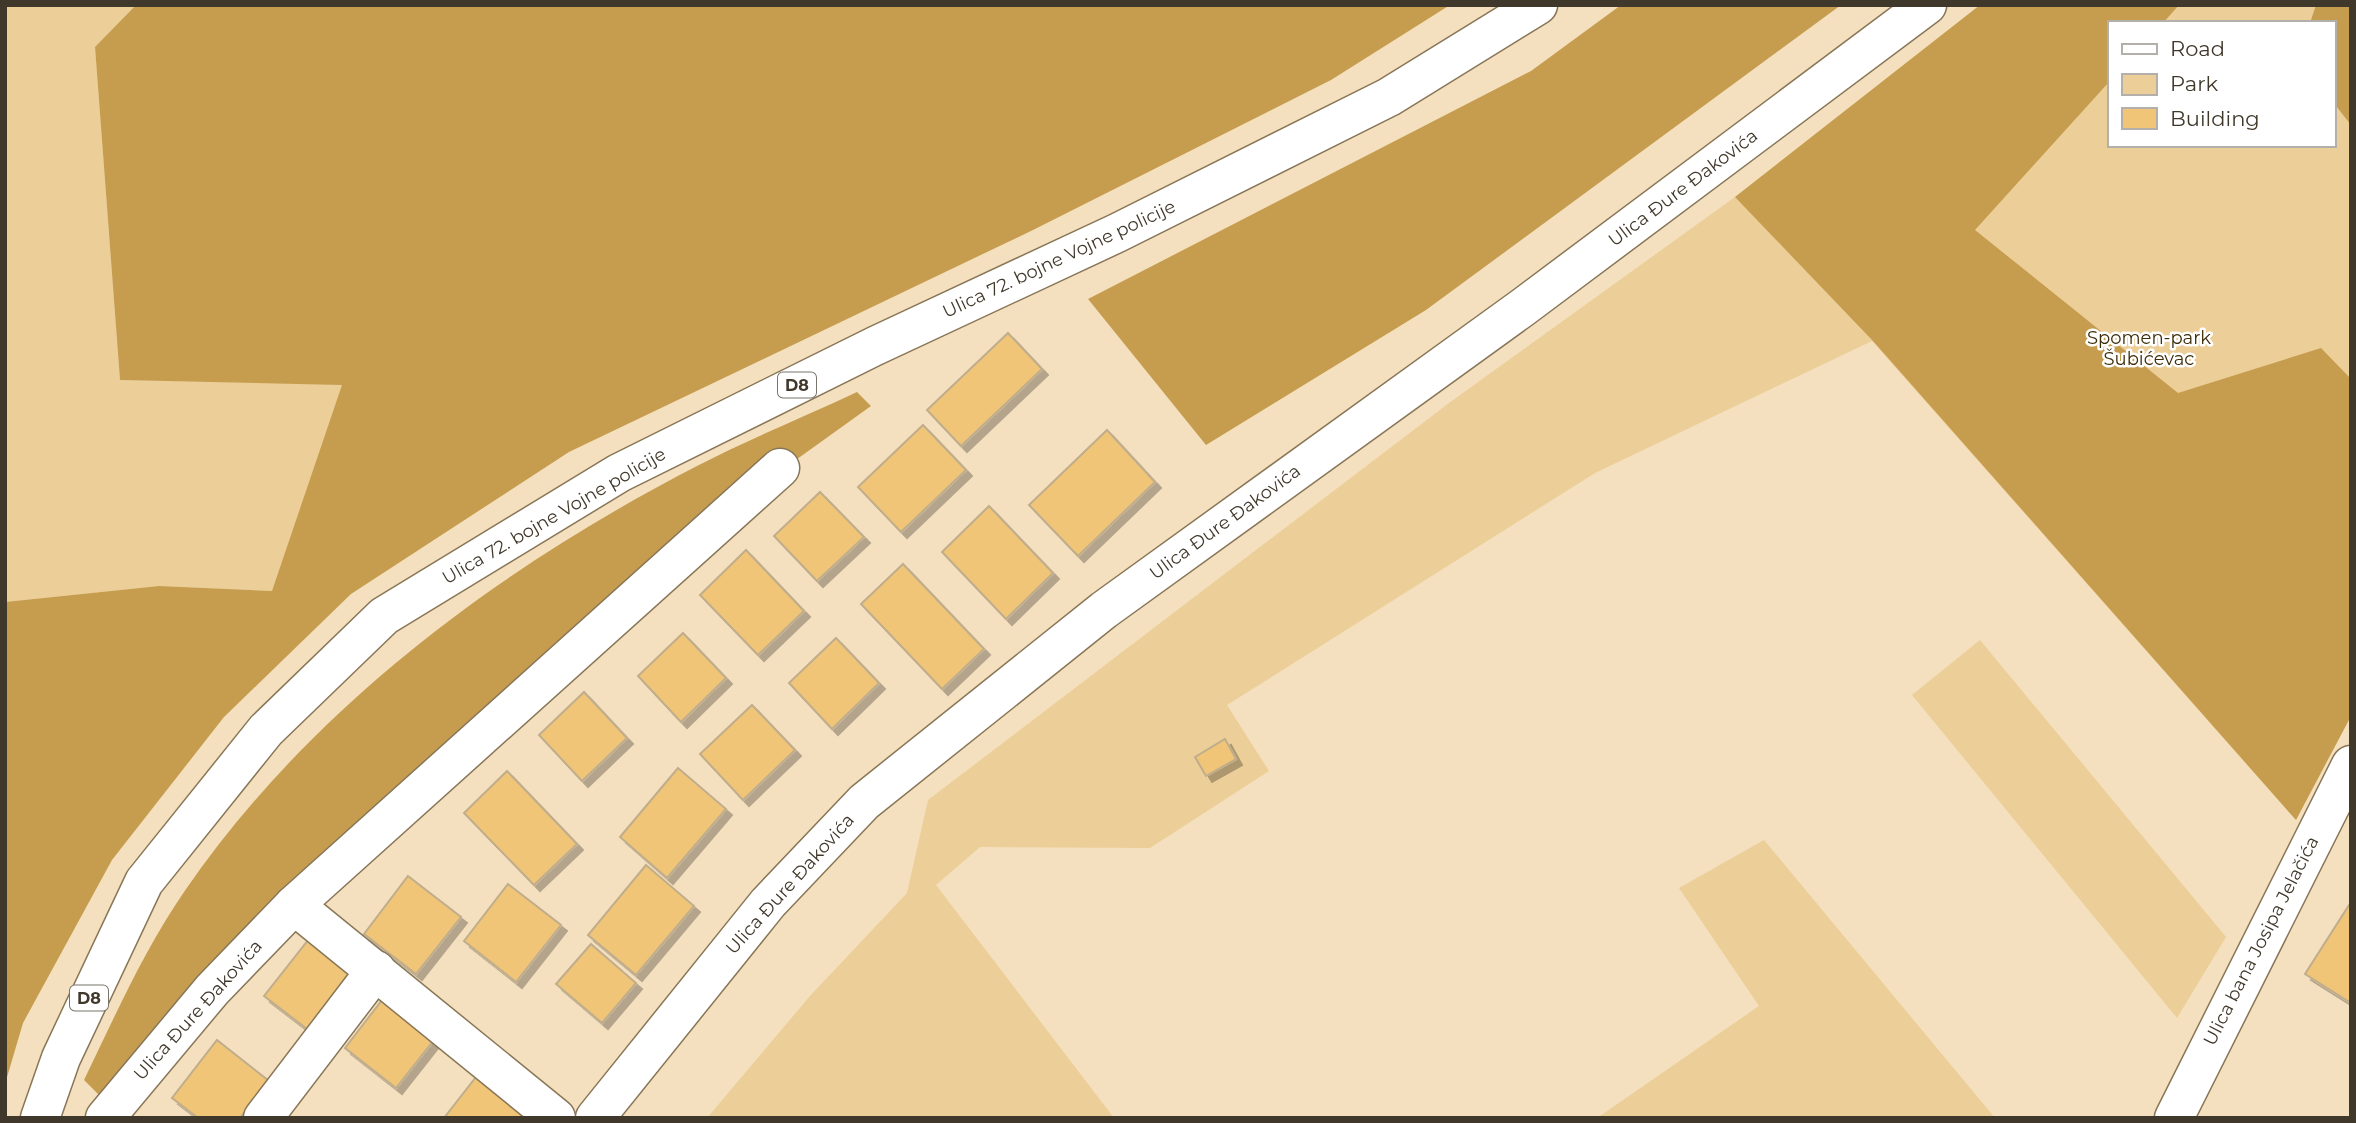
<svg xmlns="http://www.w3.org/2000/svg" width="2356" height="1123" font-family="Montserrat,sans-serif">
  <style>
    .green { fill: #ecce98; fill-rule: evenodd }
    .forest { fill: #c69d4e }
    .building { fill: #f0c577; stroke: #c0ad8c; stroke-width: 2; filter: url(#shadow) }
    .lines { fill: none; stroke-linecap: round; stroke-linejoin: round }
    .minor-casing { stroke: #887657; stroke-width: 41 }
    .tertiary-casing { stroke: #887657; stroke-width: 41 }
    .primary-casing { stroke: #887657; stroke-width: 41 }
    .minor { stroke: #fff; stroke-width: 38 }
    .tertiary { stroke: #fff; stroke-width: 38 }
    .primary { stroke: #fff; stroke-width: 38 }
    .labels { text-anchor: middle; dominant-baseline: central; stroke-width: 5; stroke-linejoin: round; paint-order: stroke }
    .shield { fill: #fff; stroke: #79746b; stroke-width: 2 }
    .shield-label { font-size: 16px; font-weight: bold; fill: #40382b }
    .street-label { font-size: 18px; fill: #40382b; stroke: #fff }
    .park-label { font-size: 18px; fill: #3e2d09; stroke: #fff }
  </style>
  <defs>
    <filter id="shadow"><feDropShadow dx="6" dy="6" stdDeviation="0" flood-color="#0004"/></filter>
  </defs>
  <rect width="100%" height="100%" fill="#f4e0be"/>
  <!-- green -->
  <g class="green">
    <polygon points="5,5 136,5 95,47 120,380 343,384 273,591 159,586 5,602"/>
    <path d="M1980,5H2351V716L2296,820L1872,341L1595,473L1227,705L1269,771L1150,848L980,847L936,885L1114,1118H707L810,996L907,893L928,800L1449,403L1735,197ZM2109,23H2333V145H2109Z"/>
    <polygon points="1980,640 2226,937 2177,1018 1912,695"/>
    <polygon points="1764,840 1995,1118 1597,1118 1759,1006 1679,888"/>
  </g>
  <!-- forest -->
  <g class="forest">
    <polygon points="136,5 1450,5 1331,80 1033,230 569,452 351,594 224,717 112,860 23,1023 5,1084 5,602 159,586 272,591 342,385 120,380 95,47"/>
    <polygon points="1621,5 1841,5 1426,310 1206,445 1088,299 1531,71"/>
    <polygon points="1980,5 2179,5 2163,23 2109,23 2109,82 1975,230 2178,393 2321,348 2351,379 2351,716 2296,820 1873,341 1735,197"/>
    <polygon points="2316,5 2351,5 2351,125 2333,102 2333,23 2310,23"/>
    <path d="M857,392L871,406L718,516L101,1097L84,1080C115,1016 144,950 184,892C310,708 501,567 697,466C749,439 804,417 857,392Z"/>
  </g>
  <!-- building -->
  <g class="building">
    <polygon points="1008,333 1042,369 961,446 927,410"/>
    <polygon points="923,425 966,470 901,532 858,487"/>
    <polygon points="1107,430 1155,482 1078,556 1029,505"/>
    <polygon points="820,492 864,537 817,581 774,536"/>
    <polygon points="989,506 1053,573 1006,619 942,552"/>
    <polygon points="746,550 804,611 758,655 700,595"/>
    <polygon points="903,564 984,649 942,689 861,604"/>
    <polygon points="683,633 726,678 681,722 638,676"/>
    <polygon points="836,638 879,683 832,729 789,683"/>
    <polygon points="584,692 627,738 582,781 539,735"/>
    <polygon points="752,705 795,750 743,800 700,754"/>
    <polygon points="1225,739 1236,759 1206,776 1195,757"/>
    <polygon points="678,768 726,809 667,878 620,837"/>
    <polygon points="507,771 577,844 534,885 464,813"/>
    <polygon points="646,865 694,906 636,975 588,935"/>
    <polygon points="408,876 461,917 416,974 364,934"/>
    <polygon points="508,884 561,925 516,982 464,941"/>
    <polygon points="2351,902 2351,1003 2305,974"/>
    <polygon points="309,939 360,980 316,1036 264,996"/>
    <polygon points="591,944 636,983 602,1023 556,984"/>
    <polygon points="389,991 441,1031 396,1088 345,1048"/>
    <polygon points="217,1040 269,1081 240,1118 198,1118 172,1098"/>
    <polygon points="483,1068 528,1118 444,1118"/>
  </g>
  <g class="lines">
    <defs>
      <g id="minor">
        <polyline points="294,905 556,1118"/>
        <polyline points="105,1118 212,990 294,905 780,468"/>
        <polyline points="263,1118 376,970"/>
        <polyline points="595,1118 768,903 864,802 1104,610 1522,308 1927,5"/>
      </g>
      <polyline id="tertiary" points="2174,1118 2351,765"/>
      <polyline id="primary" points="40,1118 61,1058 144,882 266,730 384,616 619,473 875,346 1117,233 1389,97 1538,5"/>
    </defs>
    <!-- minor casing -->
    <use href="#minor" class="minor-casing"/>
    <!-- tertiary casing -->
    <use href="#tertiary" class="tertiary-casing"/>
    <!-- primary casing -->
    <use href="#primary" class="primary-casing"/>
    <!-- minor -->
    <use href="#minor" class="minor"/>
    <!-- tertiary -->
    <use href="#tertiary" class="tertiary"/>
    <!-- primary -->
    <use href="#primary" class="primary"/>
  </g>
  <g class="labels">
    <!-- shield labels -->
    <g class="shield">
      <rect x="778" y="372.5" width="38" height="25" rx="5"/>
      <rect x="70" y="985.5" width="38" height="25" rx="5"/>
    </g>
    <g class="shield-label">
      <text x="797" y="385">D8</text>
      <text x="89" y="998">D8</text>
    </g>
    <!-- street labels -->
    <g class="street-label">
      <text transform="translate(1683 188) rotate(-37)">Ulica Đure Đakovića</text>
      <text transform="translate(1059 259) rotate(-25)">Ulica 72. bojne Vojne policije</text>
      <text transform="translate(554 516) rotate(-30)">Ulica 72. bojne Vojne policije</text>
      <text transform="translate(1225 522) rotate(-36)">Ulica Đure Đakovića</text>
      <text transform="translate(790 884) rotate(-48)">Ulica Đure Đakovića</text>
      <text transform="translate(2261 941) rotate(-63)">Ulica bana Josipa Jelačića</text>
      <text transform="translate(198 1010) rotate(-48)">Ulica Đure Đakovića</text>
    </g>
    <!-- park labels -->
    <g class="park-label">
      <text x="2149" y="338">Spomen-park<tspan x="2149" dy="21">Šubićevac</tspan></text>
    </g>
  </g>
  <!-- border -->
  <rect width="2356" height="1123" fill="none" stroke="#40382b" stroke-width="14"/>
  <!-- legend -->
  <rect x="2108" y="21" width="228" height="126" fill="#ffffff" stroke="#b3afaa" stroke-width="2"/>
  <rect x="2122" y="44" width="35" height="10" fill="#ffffff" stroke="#b3afaa" stroke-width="2"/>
  <text x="2170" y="56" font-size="21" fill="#40382b">Road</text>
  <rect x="2122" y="74" width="35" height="21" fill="#ecce98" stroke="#b3afaa" stroke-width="2"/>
  <text x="2170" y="91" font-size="21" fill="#40382b">Park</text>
  <rect x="2122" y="108" width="35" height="21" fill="#f0c577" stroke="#b3afaa" stroke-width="2"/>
  <text x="2170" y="126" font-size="21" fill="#40382b">Building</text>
</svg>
